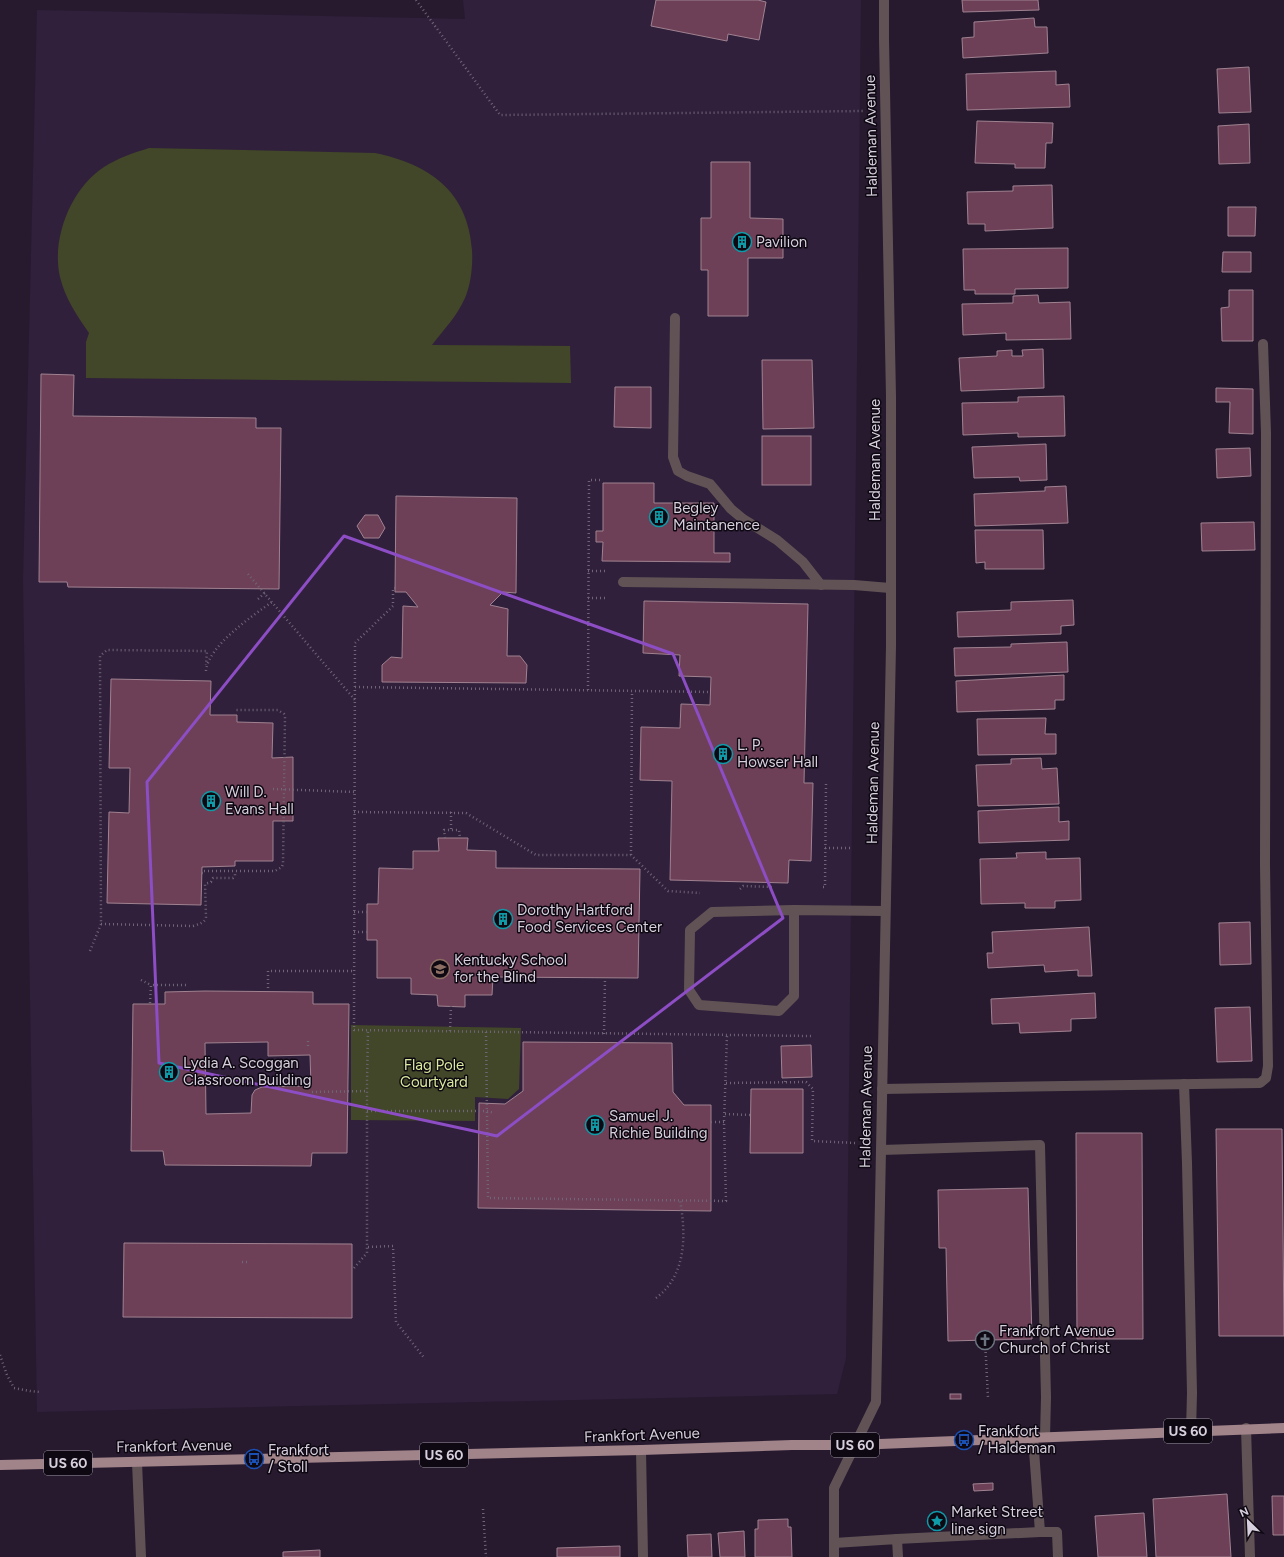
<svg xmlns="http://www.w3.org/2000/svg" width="1284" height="1557" font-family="Figtree,sans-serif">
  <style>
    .built { fill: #30203b }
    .green { fill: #414728 }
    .building { fill: #6d4057; stroke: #a08291; fill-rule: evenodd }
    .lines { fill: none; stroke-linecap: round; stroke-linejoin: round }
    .path { stroke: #706577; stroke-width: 2.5; stroke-dasharray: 1 3; stroke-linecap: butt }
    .lane { stroke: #615355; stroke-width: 10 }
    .street { stroke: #615355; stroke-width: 10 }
    .primary { stroke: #a1848a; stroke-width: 10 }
    .marked { fill: none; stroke: #8d4dc5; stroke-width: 3; stroke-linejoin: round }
    .labels { text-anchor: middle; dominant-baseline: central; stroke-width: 3; stroke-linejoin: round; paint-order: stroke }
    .shield { fill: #0d0811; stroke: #9a93a0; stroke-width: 1 }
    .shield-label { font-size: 14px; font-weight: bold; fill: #d7cfdd }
    .street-label { font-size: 15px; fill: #d7cfdd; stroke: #0d0811 }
    .poi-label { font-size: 15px; fill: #d7cfdd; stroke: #0d0811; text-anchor: start }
    .park-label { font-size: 15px; fill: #d9ea9d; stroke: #0d0811 }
  </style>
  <rect width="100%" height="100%" fill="#271a2f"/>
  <!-- built -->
  <polygon class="built" points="463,0 861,0 846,1358 837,1394 37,1412 23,581 37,10 465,19"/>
  <!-- green -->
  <g class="green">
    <path d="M149,148L375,153C429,164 468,191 472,250C473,264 471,285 465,298C456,318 444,329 432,345L570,346L571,383L86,378V342L89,333C77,316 65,298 60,277C51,239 71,188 104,167C118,158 133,153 149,148Z"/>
    <polygon points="351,1025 521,1028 519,1089 508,1099 475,1097 475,1121 351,1120"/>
  </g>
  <!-- building -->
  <g class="building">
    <polygon points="656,0 758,0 766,2 759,40 728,34 727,41 651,26"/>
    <polygon points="962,0 1038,0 1039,10 963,12"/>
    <polygon points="1034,18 1035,27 1047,27 1048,53 963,58 962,38 974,37 974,22"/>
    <polygon points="1249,67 1251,112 1219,113 1217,69"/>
    <polygon points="1056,71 1056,85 1069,84 1070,107 967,110 966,74"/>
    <polygon points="977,121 1053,123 1052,143 1046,143 1045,168 1015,168 1015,164 975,163"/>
    <polygon points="1249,124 1250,163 1219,164 1218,126"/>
    <polygon points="711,162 750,162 750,218 783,219 783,258 748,258 748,316 708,316 708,270 701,270 701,218 711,218"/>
    <polygon points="1052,185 1053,228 985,231 985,224 968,224 967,192 1013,191 1013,186"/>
    <polygon points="1228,207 1256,207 1255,236 1228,236"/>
    <polygon points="1068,248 1068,288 1015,289 1015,294 975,294 975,290 964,290 963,249"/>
    <polygon points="1223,252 1251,252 1251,272 1222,272"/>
    <polygon points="1229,290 1253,290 1253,341 1222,341 1221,308 1229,307"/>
    <polygon points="1038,295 1039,303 1070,302 1071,339 1006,340 1006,333 963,335 962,304 1013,303 1013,296"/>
    <polygon points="1043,349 1044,388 961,391 959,358 997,356 997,351 1012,350 1012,356 1023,356 1022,350"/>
    <polygon points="762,360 812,360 814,428 763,429"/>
    <polygon points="41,374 74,375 73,416 256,418 256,428 281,428 279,589 68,587 67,582 39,582"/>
    <polygon points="615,387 651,387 651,428 614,427"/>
    <polygon points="1216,388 1253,389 1253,434 1229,433 1230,402 1216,402"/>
    <polygon points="1064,396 1065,436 1018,437 1018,433 963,435 962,403 1018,402 1018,397"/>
    <rect x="762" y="436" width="49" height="49"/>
    <polygon points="1046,444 1047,480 1020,481 1019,477 974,478 972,447"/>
    <polygon points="1250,448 1251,476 1217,478 1216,449"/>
    <polygon points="603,483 654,483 654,503 714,503 714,553 730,553 730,562 602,561 603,542 596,542 596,531 603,531"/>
    <polygon points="1066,486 1068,523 975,526 974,494 1045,491 1045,487"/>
    <polygon points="396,496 517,498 516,593 503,592 490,605 508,609 507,656 520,656 527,665 526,683 382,682 382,665 391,657 402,658 403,606 418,607 406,592 395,592"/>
    <polygon points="365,515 378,515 385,528 379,538 364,538 357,526"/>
    <polygon points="1254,522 1255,550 1202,551 1201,523"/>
    <polygon points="975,530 1043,530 1044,569 985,569 985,562 976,563"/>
    <polygon points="1073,600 1074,625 1061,626 1061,634 958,637 957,612 1011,610 1011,602"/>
    <polygon points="644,601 808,604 804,783 813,783 811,861 789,860 788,883 670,880 672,781 640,780 641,727 680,728 681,704 710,705 711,677 679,676 680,655 643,653"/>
    <polygon points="1067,642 1068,672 955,676 954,648 1011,647 1011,644"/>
    <polygon points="1064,675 1064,700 1055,700 1055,709 957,712 956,681"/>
    <polygon points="111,679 211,681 210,715 237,715 237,722 273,723 272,758 293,757 293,821 273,821 273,861 235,861 235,866 202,867 201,905 107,903 109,812 129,813 130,768 109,768"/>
    <polygon points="1046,718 1045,734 1056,734 1056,754 978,755 977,719"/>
    <polygon points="1041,758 1042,769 1057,768 1059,804 978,806 976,765 1011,764 1011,759"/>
    <polygon points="1059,807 1059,822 1069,821 1069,840 979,843 978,811"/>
    <polygon points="438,838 468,838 467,850 496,851 496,868 640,869 638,978 493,977 492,995 465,995 465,1007 438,1006 437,995 411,994 411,978 377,978 377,940 367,940 367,904 378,904 379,868 413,869 413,851 439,851"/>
    <polygon points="1046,852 1046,859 1080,858 1081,900 1055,901 1055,908 1025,908 1025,903 981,904 980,859 1017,858 1016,853"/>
    <polygon points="1250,922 1251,964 1220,965 1219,923"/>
    <polygon points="1089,927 1092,976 1078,976 1078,970 1045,972 1044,965 988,968 987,953 993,953 992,932"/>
    <path d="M205,991L313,992V1004H349L347,1153H312L311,1166L165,1165L163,1151H131L133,1004H165V992ZM268,1042V1056L310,1055L311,1086L262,1087L255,1090L252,1095L251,1113L206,1114L205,1043Z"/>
    <polygon points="1095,993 1096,1018 1071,1019 1071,1031 1020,1033 1019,1023 992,1024 991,999"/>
    <polygon points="1250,1007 1252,1061 1217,1062 1215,1008"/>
    <polygon points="523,1042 672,1043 673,1092 684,1105 711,1105 711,1211 478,1208 479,1103 505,1104 523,1091"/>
    <polygon points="811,1045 812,1077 782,1078 781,1046"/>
    <polygon points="751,1089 803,1089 803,1153 750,1153"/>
    <polygon points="1216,1129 1282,1129 1284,1336 1219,1336"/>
    <polygon points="1076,1133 1142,1133 1143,1339 1077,1339"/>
    <polygon points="1028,1188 1032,1339 948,1341 946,1248 939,1248 938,1190"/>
    <polygon points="124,1243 352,1244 352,1318 123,1317"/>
    <rect x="950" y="1394" width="11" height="5"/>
    <polygon points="993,1483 993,1490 974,1491 973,1484"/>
    <polygon points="1227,1494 1231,1557 1156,1557 1153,1499"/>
    <polygon points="1272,1496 1284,1496 1284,1535 1273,1535"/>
    <polygon points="1144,1513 1147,1557 1098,1557 1095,1516"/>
    <polygon points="788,1519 788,1527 791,1527 792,1557 755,1557 755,1529 758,1529 758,1520"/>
    <polygon points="744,1531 745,1557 720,1557 718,1533"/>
    <polygon points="711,1534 712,1557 688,1557 687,1535"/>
    <polygon points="620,1546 620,1557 557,1557 557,1548"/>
    <polygon points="320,1550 320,1557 283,1557 283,1552"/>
  </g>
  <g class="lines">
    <!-- path -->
    <g class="path">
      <polyline points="416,0 500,115 864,111"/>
      <polyline points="588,571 606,571"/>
      <polyline points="248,574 355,700"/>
      <polyline points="395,588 393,588 393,606 355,643 354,1030 811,1036"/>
      <polyline points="588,598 608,598"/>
      <polyline points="258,599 265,593"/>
      <path d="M206,671C208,646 252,616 272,602"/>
      <polyline points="355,687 711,692"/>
      <polyline points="588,690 589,480 600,480"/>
      <polyline points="273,789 355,792"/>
      <polyline points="354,812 466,813 536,855 631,855 668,891 700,893"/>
      <polyline points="451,812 451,830"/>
      <polyline points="445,838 444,830 459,830 460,838"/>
      <polyline points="825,848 853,848"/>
      <polyline points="631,855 632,691"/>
      <polyline points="202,873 204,873 204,871 275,871 282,867 283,863 285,717 284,714 278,710 235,710"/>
      <polyline points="823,887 825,887 826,784"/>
      <polyline points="740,889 743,886 774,887"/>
      <polyline points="354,912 367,912"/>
      <path d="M101,924L193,926C199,924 205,923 206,917L205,884L211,882L213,878H233L235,876V872"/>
      <polyline points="354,932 367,932"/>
      <polyline points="90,951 101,924 100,656 107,650 207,651 206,665"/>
      <polyline points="141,980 151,985"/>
      <polyline points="268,988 268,971 354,971"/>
      <polyline points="150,1003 151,985 186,985 186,988"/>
      <polyline points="450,1031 451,1006"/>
      <polyline points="486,1032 488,1198 726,1201 724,1122 727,1035"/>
      <polyline points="604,1034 605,978"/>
      <polyline points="308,1041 308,1048"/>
      <polyline points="785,1082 786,1078"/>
      <polyline points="726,1083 806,1082 813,1089 812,1141 856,1143"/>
      <polyline points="312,1092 367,1091"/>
      <polyline points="367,1111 487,1111 494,1113"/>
      <polyline points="725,1114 750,1115"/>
      <polyline points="711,1122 724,1122"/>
      <polyline points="368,1247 393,1246 396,1322 425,1359"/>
      <polyline points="242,1262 247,1262"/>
      <polyline points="354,1268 367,1253 367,1082 368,1030"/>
      <path d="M656,1298C687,1275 686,1234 680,1200"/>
      <polyline points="985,1340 988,1398"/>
      <polyline points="0,1355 7,1375 14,1388 30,1391 40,1392"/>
      <polyline points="483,1509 486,1557"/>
    </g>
    <!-- lane -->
    <g class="lane">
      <polyline points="675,318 673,457 678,471 687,476 710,484 731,509 743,519 777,540 803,562 821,585"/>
      <polyline points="623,582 854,585 890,588"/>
      <polyline points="794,910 712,912 690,930 689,990 699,1005 779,1011 794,996 794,910 885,911"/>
      <polyline points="1184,1084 1187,1163 1192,1393 1191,1431"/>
      <polyline points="881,1150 1040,1145 1046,1397 1045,1437"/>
      <polyline points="1246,1428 1250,1557"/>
      <polyline points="1033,1437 1040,1532 1057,1532 1058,1557"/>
      <polyline points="641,1450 643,1557"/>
      <polyline points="897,1539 1040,1532"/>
      <polyline points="834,1543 897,1539 898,1557"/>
    </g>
    <!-- street -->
    <g class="street">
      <polyline points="882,1089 1260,1083 1266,1078 1268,1066 1265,865 1266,433 1263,344"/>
      <polyline points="137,1462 141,1557"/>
      <polyline points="834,1557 834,1488 876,1402 891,646 891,397 884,39 884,0"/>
    </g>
    <!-- primary -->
    <polyline class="primary" points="0,1465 641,1450 792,1445 855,1445 1284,1428"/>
  </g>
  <!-- marked area -->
  <path class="marked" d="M344,536L673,654L783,918L497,1136L159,1063L147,782Z"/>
  <!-- icons -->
  <defs>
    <symbol id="building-ring" viewBox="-11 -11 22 22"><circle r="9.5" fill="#0d0811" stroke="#0f9aa8" stroke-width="1.5"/><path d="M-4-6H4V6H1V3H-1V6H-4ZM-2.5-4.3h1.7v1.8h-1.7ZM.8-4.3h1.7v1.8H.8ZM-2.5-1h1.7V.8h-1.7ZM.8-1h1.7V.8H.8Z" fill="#0f9aa8"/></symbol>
    <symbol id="school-ring" viewBox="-11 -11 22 22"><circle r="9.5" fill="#0d0811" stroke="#8d6e63" stroke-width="1.5"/><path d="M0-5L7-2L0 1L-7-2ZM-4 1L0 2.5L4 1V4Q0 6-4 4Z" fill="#8d6e63"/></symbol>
    <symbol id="church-ring" viewBox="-11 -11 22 22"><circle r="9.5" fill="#0d0811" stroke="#6b7280" stroke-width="1.5"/><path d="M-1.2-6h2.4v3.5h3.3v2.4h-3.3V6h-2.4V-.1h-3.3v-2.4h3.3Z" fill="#6b7280"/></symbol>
    <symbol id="bus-ring" viewBox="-11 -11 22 22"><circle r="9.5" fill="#0d0811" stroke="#1a4fb4" stroke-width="1.5"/><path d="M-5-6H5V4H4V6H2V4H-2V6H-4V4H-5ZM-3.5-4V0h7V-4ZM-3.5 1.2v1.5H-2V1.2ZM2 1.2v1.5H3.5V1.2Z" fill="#1a4fb4"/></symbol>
    <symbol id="sight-ring" viewBox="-11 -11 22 22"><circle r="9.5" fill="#0d0811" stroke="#0f9aa8" stroke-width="1.5"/><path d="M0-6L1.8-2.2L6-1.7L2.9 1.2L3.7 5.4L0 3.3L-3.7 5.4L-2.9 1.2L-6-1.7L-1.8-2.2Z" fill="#0f9aa8"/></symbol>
  </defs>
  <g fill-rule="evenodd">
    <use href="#building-ring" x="731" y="231" width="22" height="22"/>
    <use href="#building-ring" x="648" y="506" width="22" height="22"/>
    <use href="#building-ring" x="712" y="743" width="22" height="22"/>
    <use href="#building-ring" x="200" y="790" width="22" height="22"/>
    <use href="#building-ring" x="492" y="908" width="22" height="22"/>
    <use href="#school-ring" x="429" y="958" width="22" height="22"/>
    <use href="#building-ring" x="158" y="1061" width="22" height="22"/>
    <use href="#building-ring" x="584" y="1114" width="22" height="22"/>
    <use href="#church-ring" x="974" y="1329" width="22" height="22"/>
    <use href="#bus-ring" x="953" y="1429" width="22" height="22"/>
    <use href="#bus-ring" x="243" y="1448" width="22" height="22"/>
    <use href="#sight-ring" x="926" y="1510" width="22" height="22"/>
  </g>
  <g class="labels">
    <!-- shield labels -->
    <g class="shield">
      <rect x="1164" y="1419" width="48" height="24" rx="3"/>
      <rect x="831" y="1433" width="48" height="24" rx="3"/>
      <rect x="420" y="1443" width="48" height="24" rx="3"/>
      <rect x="44" y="1451" width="48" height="24" rx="3"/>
    </g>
    <g class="shield-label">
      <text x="1188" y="1431">US 60</text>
      <text x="855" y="1445">US 60</text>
      <text x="444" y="1455">US 60</text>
      <text x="68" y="1463">US 60</text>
    </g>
    <!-- street labels -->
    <g class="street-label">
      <text transform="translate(871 136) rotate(-91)">Haldeman Avenue</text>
      <text transform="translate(875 460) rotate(-90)">Haldeman Avenue</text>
      <text transform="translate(873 783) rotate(-89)">Haldeman Avenue</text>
      <text transform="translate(866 1107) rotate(-89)">Haldeman Avenue</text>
      <text transform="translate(642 1435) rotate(-2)">Frankfort Avenue</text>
      <text transform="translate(174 1446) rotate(-1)">Frankfort Avenue</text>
    </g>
    <!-- poi labels -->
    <g class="poi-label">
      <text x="756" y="242">Pavilion</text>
      <text x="673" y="508">Begley<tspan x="673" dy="17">Maintanence</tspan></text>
      <text x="737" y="745">L. P.<tspan x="737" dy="17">Howser Hall</tspan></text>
      <text x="225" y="792">Will D.<tspan x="225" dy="17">Evans Hall</tspan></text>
      <text x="517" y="910">Dorothy Hartford<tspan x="517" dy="17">Food Services Center</tspan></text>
      <text x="454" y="960">Kentucky School<tspan x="454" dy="17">for the Blind</tspan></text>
      <text x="183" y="1063">Lydia A. Scoggan<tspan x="183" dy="17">Classroom Building</tspan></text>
      <text x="609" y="1116">Samuel J.<tspan x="609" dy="17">Richie Building</tspan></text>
      <text x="999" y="1331">Frankfort Avenue<tspan x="999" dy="17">Church of Christ</tspan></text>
      <text x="978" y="1431">Frankfort<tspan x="978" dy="17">/ Haldeman</tspan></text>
      <text x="268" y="1450">Frankfort<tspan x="268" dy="17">/ Stoll</tspan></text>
      <text x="951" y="1512">Market Street<tspan x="951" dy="17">line sign</tspan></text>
    </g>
    <!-- park labels -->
    <g class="park-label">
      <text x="434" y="1065">Flag Pole<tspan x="434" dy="17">Courtyard</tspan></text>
    </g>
  </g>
  <!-- north arrow -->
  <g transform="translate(1248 1521) rotate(336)" stroke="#0d0811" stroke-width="3" paint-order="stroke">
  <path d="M0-3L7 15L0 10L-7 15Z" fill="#d7cfdd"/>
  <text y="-6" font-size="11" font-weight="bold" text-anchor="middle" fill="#d7cfdd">N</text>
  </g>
</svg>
